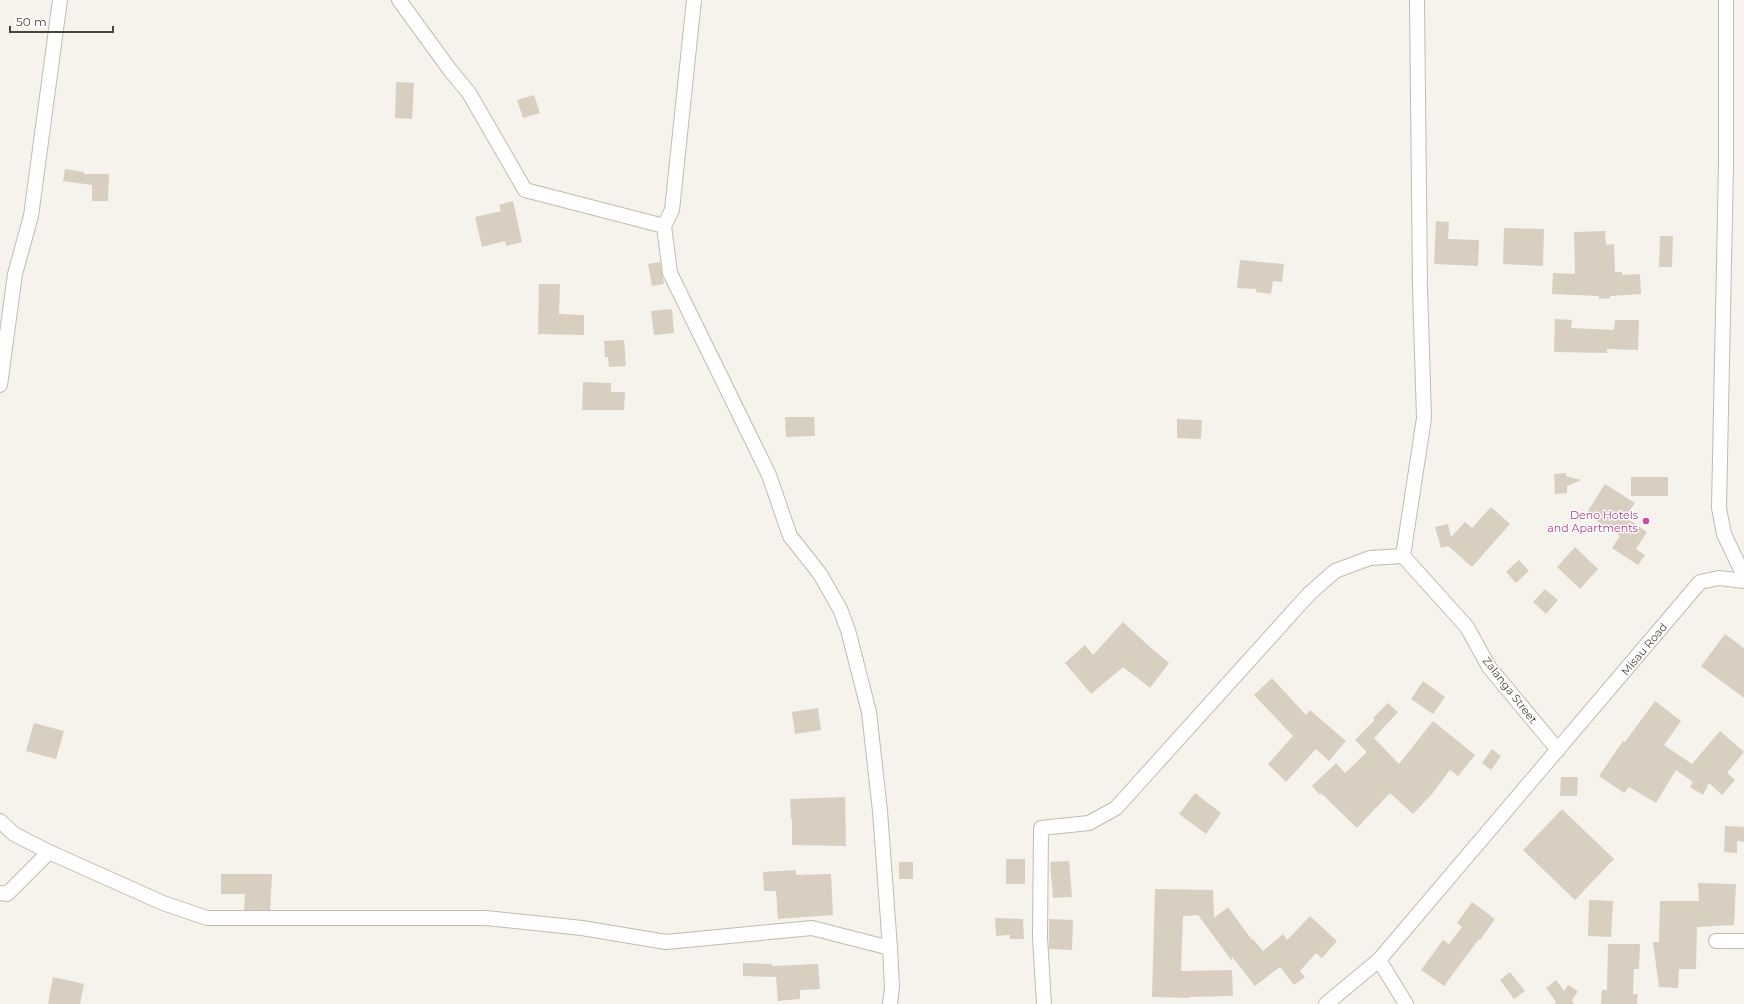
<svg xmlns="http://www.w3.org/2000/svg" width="1744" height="1004" font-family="Montserrat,sans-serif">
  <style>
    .building { fill: #d8cfc1 }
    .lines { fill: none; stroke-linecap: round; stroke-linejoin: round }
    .minor-casing { stroke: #c2bbae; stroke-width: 16 }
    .minor { stroke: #fff; stroke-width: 14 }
    .hotel-dot { fill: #d1479c; stroke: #fff; stroke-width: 1.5 }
    .labels { text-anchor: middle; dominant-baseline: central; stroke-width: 3; stroke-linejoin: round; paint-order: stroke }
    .hotel-label { font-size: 11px; fill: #b23c85; stroke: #fff; text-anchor: end }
    .street-label { font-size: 11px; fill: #4b4439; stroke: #fff }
  </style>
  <rect width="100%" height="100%" fill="#f6f3ec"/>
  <!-- building -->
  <g class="building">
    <polygon points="396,82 414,83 412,119 395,118"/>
    <polygon points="534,95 540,113 523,118 517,100"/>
    <polygon points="65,169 84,172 84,174 109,174 108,201 92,201 92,185 63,181"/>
    <polygon points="513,201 522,242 506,246 505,241 482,247 475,217 501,211 499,205"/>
    <polygon points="1436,221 1449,222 1448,239 1479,240 1478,266 1434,264"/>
    <polygon points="1504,228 1544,229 1543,266 1503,264"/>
    <polygon points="1605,231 1606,245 1614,244 1615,272 1622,272 1622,275 1640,274 1641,294 1610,296 1610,298 1599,299 1599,296 1552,294 1553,273 1575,274 1574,232"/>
    <polygon points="1660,236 1673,236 1672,267 1659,267"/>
    <polygon points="1240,260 1284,264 1282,282 1273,281 1271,294 1256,292 1256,289 1237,288"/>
    <polygon points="660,262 664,284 652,286 648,264"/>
    <polygon points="539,284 560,284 559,314 584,315 584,335 538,334"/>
    <polygon points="672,309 674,333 654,335 651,311"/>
    <polygon points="1555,319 1572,320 1571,328 1614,330 1615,320 1639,320 1638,350 1607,349 1607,353 1554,352"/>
    <polygon points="624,340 626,366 609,367 608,357 605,357 604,341"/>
    <polygon points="583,382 611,383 611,392 625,392 624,410 582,410"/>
    <polygon points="785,417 814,417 815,436 786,437"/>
    <polygon points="1177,419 1202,420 1201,439 1177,438"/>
    <polygon points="1566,473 1566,476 1581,480 1567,486 1567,493 1555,494 1554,474"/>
    <rect x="1631" y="477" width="37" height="19"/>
    <polygon points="1605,484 1635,503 1625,517 1647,532 1636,549 1645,555 1638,565 1612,548 1620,536 1586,514"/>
    <polygon points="1491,507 1510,524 1472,567 1448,546 1441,548 1435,527 1448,524 1451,537 1465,522 1472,528"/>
    <polygon points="1575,547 1598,569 1580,589 1557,567"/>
    <polygon points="1519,560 1529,571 1516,583 1506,572"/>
    <polygon points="1545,589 1558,600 1546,614 1533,602"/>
    <polygon points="1123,622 1151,648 1169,663 1150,688 1123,667 1091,694 1065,663 1085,645 1093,655"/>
    <polygon points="1725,634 1744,648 1744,698 1701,666"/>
    <polygon points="1272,678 1306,715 1310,710 1346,741 1329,761 1316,749 1286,782 1268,764 1293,736 1254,695"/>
    <polygon points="1423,681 1445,697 1433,714 1411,699"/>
    <polygon points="1655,701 1681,721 1664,745 1692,764 1720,731 1744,752 1727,773 1735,780 1722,795 1709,783 1703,795 1690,787 1693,782 1676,770 1656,803 1629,787 1624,793 1599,776 1623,741 1625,742"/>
    <polygon points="1388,703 1398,712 1374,738 1399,764 1433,721 1475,755 1458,776 1450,770 1432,794 1413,814 1390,793 1357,828 1321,793 1320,795 1312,786 1336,763 1345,773 1367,752 1355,740 1375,720 1373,718"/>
    <polygon points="818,708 821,730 795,734 792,712"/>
    <polygon points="34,723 64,731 56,759 26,751"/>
    <polygon points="1492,749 1501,756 1491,770 1482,763"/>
    <polygon points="1561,777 1578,777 1577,796 1560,796"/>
    <polygon points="1195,793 1221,813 1206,834 1179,814"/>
    <polygon points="845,797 846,846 792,845 792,819 791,819 790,799"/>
    <polygon points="1562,809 1614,859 1575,900 1523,850"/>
    <polygon points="1725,826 1744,827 1744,842 1737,841 1737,853 1724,852"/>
    <rect x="1006" y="859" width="19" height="25"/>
    <polygon points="1069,861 1072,897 1053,898 1050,862"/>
    <rect x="899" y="862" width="14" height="17"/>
    <polygon points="796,870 796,875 831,874 833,915 778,919 776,891 764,891 763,872"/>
    <polygon points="221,874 272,874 270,910 244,910 245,894 221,894"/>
    <polygon points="1698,883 1736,884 1734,925 1697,927 1696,969 1679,969 1678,988 1659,987 1653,942 1659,942 1660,901 1699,901"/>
    <polygon points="1155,889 1213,890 1214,918 1228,907 1252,940 1253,939 1263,951 1283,934 1287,940 1310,916 1337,941 1322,958 1316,953 1300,971 1305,977 1294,985 1280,967 1255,986 1232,957 1232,961 1198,915 1183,916 1181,971 1232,970 1233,996 1189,997 1189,998 1152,997"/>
    <polygon points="1589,900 1613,901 1611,937 1588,936"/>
    <polygon points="1472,902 1495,919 1480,940 1479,939 1444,986 1421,970 1443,940 1449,944 1462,927 1457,923"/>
    <polygon points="995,918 1023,919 1024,939 1010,939 1010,935 996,936"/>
    <polygon points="1049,919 1073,920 1072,950 1049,949"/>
    <polygon points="1608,944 1640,944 1639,969 1634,969 1633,994 1638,994 1637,1004 1601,1004 1602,990 1607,990"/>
    <polygon points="743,963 772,964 772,966 818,964 820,989 800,990 800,999 778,1001 776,977 743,976"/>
    <polygon points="1510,972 1525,991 1514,999 1500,980"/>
    <polygon points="53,977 84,984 80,1004 48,1004"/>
    <polygon points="1556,980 1564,991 1568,985 1578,991 1572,1000 1574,1004 1555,1004 1556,1002 1546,988"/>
  </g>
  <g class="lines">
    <defs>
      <g id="minor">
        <polyline points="399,0 450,70 469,93 525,190 664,226 670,273 769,475 790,536 820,574 840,609 848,630 869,712 880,811 890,948 892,987 890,1004"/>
        <polyline points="1726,0 1726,165 1719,508 1724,534 1744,576"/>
        <polyline points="664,226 672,210 694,0"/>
        <polyline points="0,385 15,274 31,216 60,0"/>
        <polyline points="1403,556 1424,418 1420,289 1417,0"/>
        <polyline points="1403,556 1467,627 1489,667 1558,750"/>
        <polyline points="0,821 14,834 49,852 163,903 207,918 486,918 582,928 666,942 812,928 890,948"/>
        <polyline points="0,893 7,894 49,852"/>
        <polyline points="1716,941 1744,941"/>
        <polyline points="1379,960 1406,1004"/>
        <polyline points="1044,1004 1040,937 1041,828 1089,823 1116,808 1309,594 1335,571 1370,558 1403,556"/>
        <polyline points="1326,1004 1379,960 1700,582 1719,578 1744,581"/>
      </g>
    </defs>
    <!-- minor casing -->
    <use href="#minor" class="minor-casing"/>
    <!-- minor -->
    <use href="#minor" class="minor"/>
  </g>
  <!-- markers -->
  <circle class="hotel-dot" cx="1646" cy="521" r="4"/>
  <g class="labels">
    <!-- hotel labels -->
    <g class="hotel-label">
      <text x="1638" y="515">Deno Hotels<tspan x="1638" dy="13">and Apartments</tspan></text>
    </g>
    <!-- street labels -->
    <g class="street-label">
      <text transform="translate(1644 649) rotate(-50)">Misau Road</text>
      <text transform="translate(1510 690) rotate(52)">Zalanga Street</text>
    </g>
  </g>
  <!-- scale -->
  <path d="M10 26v6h103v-6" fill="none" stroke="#4b4439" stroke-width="2"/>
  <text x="16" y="26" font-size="12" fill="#4b4439" stroke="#ffffff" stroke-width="3" paint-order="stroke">50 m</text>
</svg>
